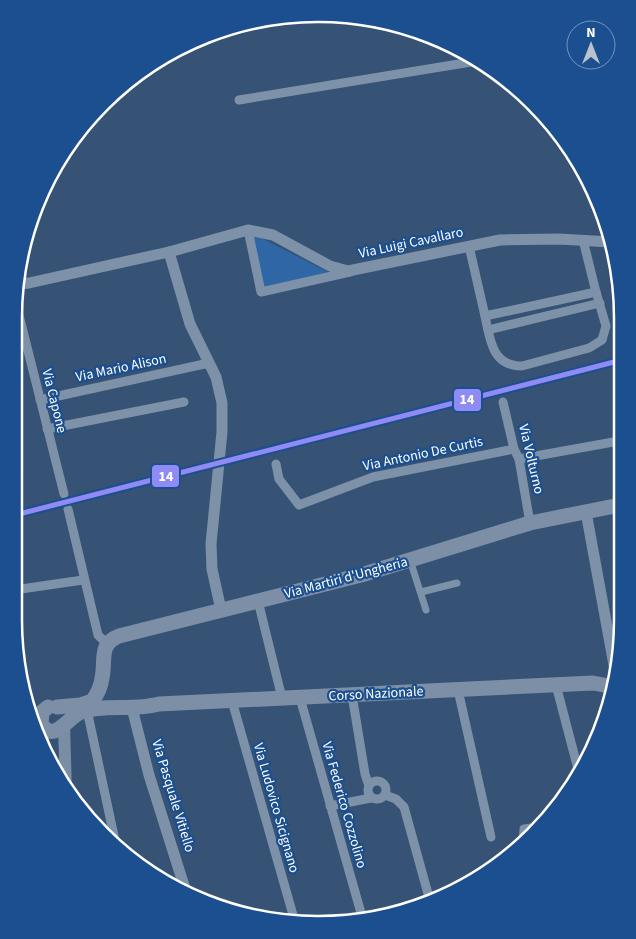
<svg xmlns="http://www.w3.org/2000/svg" width="636" height="939" font-family="'Source Sans 3',sans-serif">
  <style>
    .green { fill: #2f66a5 }
    .lines { fill: none; stroke-linecap: round; stroke-linejoin: round }
    .pedestrian { stroke: #7d92a8; stroke-width: 7 }
    .minor { stroke: #7d92a8; stroke-width: 9 }
    .tertiary { stroke: #7d92a8; stroke-width: 11 }
    .secondary { stroke: #798da4; stroke-width: 12 }
    .primary { stroke: #7d8ea7; stroke-width: 15 }
    .rail-1-casing { stroke: #1b4f8f; stroke-width: 9 }
    .rail-1 { stroke: #8f8af4; stroke-width: 5 }
    .labels { text-anchor: middle; dominant-baseline: central; stroke-width: 4.5; stroke-linejoin: round; paint-order: stroke }
    .street-label { font-size: 14px; fill: #fff; stroke: #1b4f8f }
    .rim { fill: none; stroke: #fff; stroke-width: 2.5 }
    .line-badge { stroke: #1b4f8f; stroke-width: 2 }
    .badge-label { font-size: 14px; text-anchor: middle; font-weight: bold; fill: #fff }
  </style>
  <rect width="100%" height="100%" fill="#365274"/>
  <!-- green -->
  <polygon class="green" points="252,236 263,239 330,273 262,287"/>
  <g class="lines">
    <!-- pedestrian -->
    <g class="pedestrian">
      <polyline points="410,560 426,610"/>
      <polyline points="421,592 457,583"/>
    </g>
    <!-- minor -->
    <g class="minor">
      <polyline points="239,100 471,62"/>
      <polyline points="248,230 261,292 350,272"/>
      <polyline points="469,246 485,316 596,292 583,240"/>
      <polyline points="19,315 64,494"/>
      <path d="M485,316C490,340 492,366 522,366L589,348L602,340L606,326L596,292"/>
      <polyline points="488,330 600,303"/>
      <polyline points="40,400 209,363"/>
      <polyline points="503,402 514,449 519,459 530,523"/>
      <polyline points="47,429 184,402"/>
      <polyline points="519,459 619,441"/>
      <polyline points="276,464 279,479 299,505 373,477 514,449"/>
      <polyline points="68,509 98,635 107,644"/>
      <polyline points="14,590 83,580"/>
      <polyline points="258,601 282,698"/>
      <polyline points="556,685 578,769"/>
      <polyline points="458,690 491,837"/>
      <polyline points="352,695 365,774 369,786"/>
      <polyline points="300,698 363,920"/>
      <polyline points="232,701 295,922"/>
      <polyline points="87,710 117,850"/>
      <circle cx="377" cy="790" r="9"/>
      <polyline points="385,795 396,799 404,807 430,901"/>
      <polyline points="330,806 371,798"/>
      <polyline points="523,844 524,829 539,827"/>
      <polyline points="228,909 230,909"/>
    </g>
    <!-- tertiary -->
    <g class="tertiary">
      <polyline points="169,252 190,324 216,377 222,403 222,432 211,544 212,569 221,610"/>
      <polyline points="19,284 29,283 169,252 248,230 273,235 330,266 348,271 500,240 559,239 611,242"/>
      <polyline points="586,512 614,665"/>
      <polyline points="132,708 149,775 186,892"/>
    </g>
    <!-- secondary -->
    <g class="secondary">
      <polyline points="41,723 43,741"/>
      <polyline points="64,724 66,792"/>
    </g>
    <!-- primary -->
    <g class="primary">
      <path d="M48,707L42,712L41,723C53,745 68,717 81,712C102,704 134,711 159,704L593,683L609,686"/>
      <path d="M57,707L80,705L92,701C97,695 101,686 102,678C106,661 98,644 119,636L361,575L530,523L620,505"/>
    </g>
    <defs>
      <polyline id="rail-1" points="15,515 618,361"/>
    </defs>
    <!-- rail-1 casing -->
    <use href="#rail-1" class="rail-1-casing"/>
    <!-- rail-1 -->
    <use href="#rail-1" class="rail-1"/>
  </g>
  <g class="labels">
    <!-- street labels -->
    <g class="street-label">
      <text transform="translate(411 243) rotate(-12)">Via Luigi Cavallaro</text>
      <text transform="translate(121 368) rotate(-12)">Via Mario Alison</text>
      <text transform="translate(54 401) rotate(76)">Via Capone</text>
      <text transform="translate(423 454) rotate(-12)">Via Antonio De Curtis</text>
      <text transform="translate(531 459) rotate(77)">Via Volturno</text>
      <text transform="translate(346 578) rotate(-15)">Via Martiri d'Ungheria</text>
      <text transform="translate(376 694) rotate(-3)">Corso Nazionale</text>
      <text transform="translate(173 796) rotate(73)">Via Pasquale Vitiello</text>
      <text transform="translate(344 805) rotate(74)">Via Federico Cozzolino</text>
      <text transform="translate(276 808) rotate(74)">Via Ludovico Sicignano</text>
    </g>
  </g>
  <!-- crop -->
  <path d="M0 0H636V939H0ZM318 22H318A296 296 0 0 1 614 318V620A296 296 0 0 1 318 916H318A296 296 0 0 1 22 620V318A296 296 0 0 1 318 22Z" fill="#1b4f8f" fill-rule="evenodd"/>
  <path class="rim" d="M318 22H318A296 296 0 0 1 614 318V620A296 296 0 0 1 318 916H318A296 296 0 0 1 22 620V318A296 296 0 0 1 318 22Z"/>
  <g class="line-badge">
    <rect x="453" y="388" width="29" height="24" rx="5" fill="#8f8af4"/>
    <rect x="151" y="464" width="29" height="24" rx="5" fill="#8f8af4"/>
  </g>
  <g class="badge-label">
    <text x="467" y="404">14</text>
    <text x="166" y="481">14</text>
  </g>
  <!-- north arrow -->
  <g transform="translate(591 45)"><circle r="24" fill="#1b4f8f" stroke="#7695bc"/>
  <path d="M0-4L9 19L0 12L-9 19Z" fill="#b9c2ce"/>
  <text y="-8" font-size="14" font-weight="bold" text-anchor="middle" fill="#ffffff">N</text>
  </g>
</svg>
